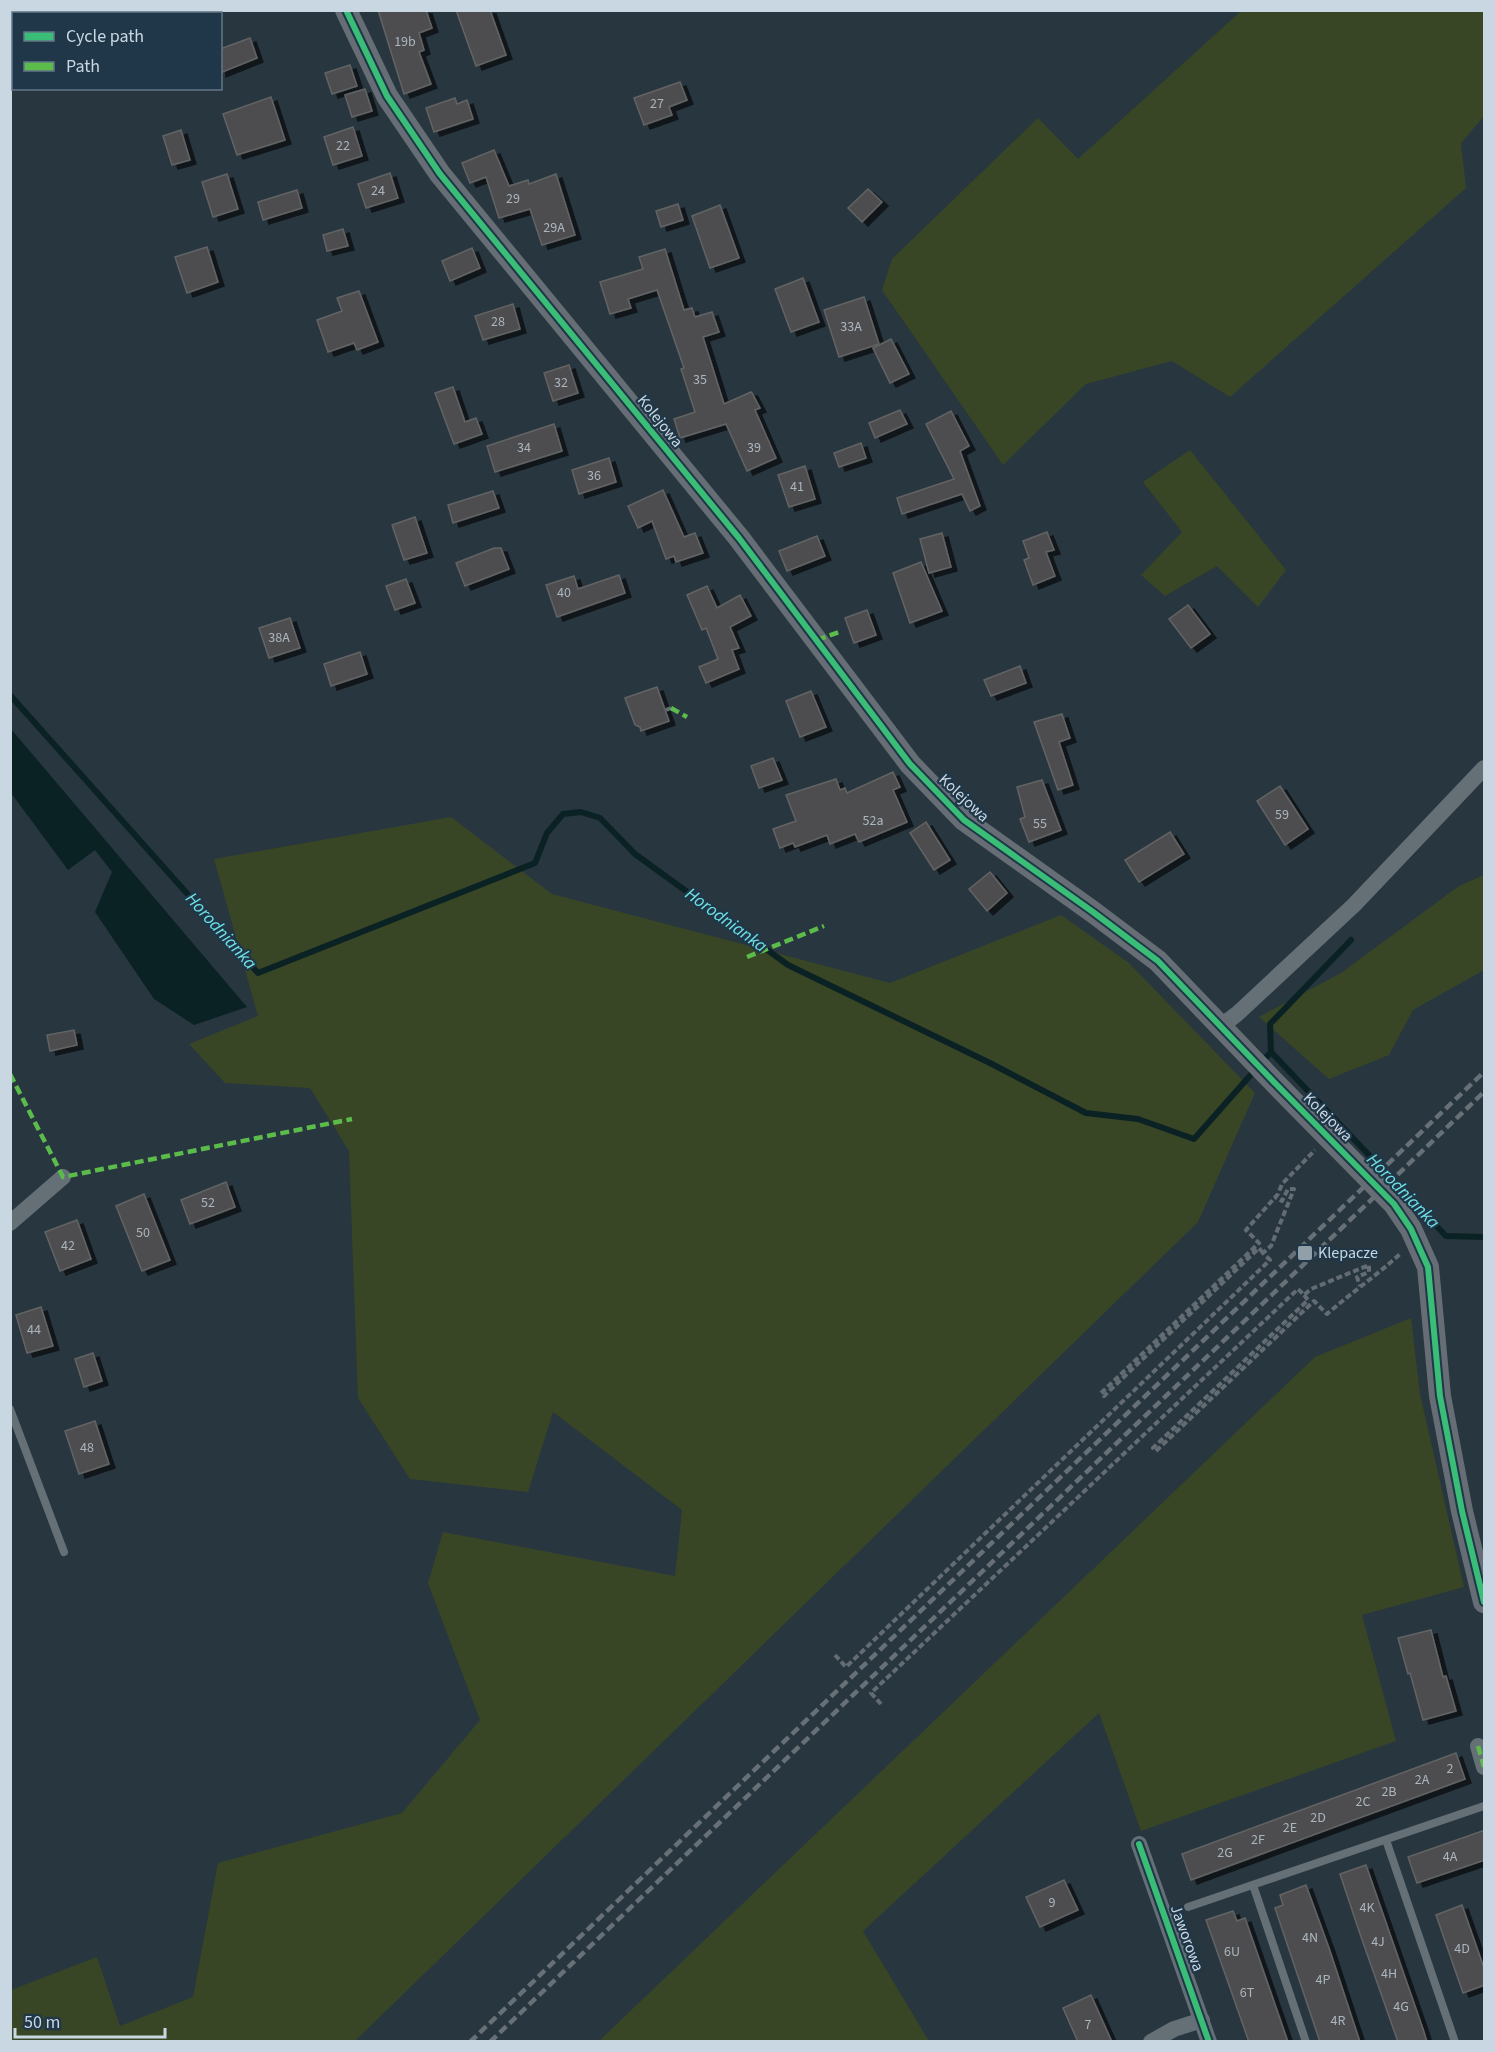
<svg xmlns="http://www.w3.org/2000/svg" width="1495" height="2052" font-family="'Source Sans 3',sans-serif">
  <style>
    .green { fill: #384626 }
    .water { fill: #0b2224 }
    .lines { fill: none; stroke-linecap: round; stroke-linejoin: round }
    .stream { stroke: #0b2224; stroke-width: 6 }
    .building { fill: #4d4e50; stroke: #626364; stroke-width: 1.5; filter: url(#shadow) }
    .path { stroke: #646c73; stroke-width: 4; stroke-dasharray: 6 3; stroke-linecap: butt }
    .lane { stroke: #656f76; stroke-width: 8 }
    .street { stroke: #656f76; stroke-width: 16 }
    .secondary { stroke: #666d75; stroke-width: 22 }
    .rail { stroke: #667076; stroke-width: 4.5; stroke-dasharray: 9 4.5; stroke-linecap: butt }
    .quiet { stroke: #5cbc4b; stroke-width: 4.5; stroke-dasharray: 9 4.5; stroke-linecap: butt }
    .cycleway-casing { stroke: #1f3748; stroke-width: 10 }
    .cycleway { stroke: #3abd76; stroke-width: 6 }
    .poi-dot { fill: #919fa9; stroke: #1f3748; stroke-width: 2 }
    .labels { text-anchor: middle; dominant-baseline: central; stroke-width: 4.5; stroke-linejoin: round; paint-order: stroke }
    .number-label { font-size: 14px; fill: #aab5be }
    .street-label { font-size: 16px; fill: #c9d7e2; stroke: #1f3748 }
    .poi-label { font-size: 16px; fill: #c9d7e2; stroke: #1f3748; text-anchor: start }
    .water-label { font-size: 18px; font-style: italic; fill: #6fe0e3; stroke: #1f3748 }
  </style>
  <defs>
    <filter id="shadow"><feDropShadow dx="6" dy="4" stdDeviation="0" flood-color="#0009"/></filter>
  </defs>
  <rect width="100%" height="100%" fill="#28363f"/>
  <!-- green -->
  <g class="green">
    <polygon points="1241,11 1484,11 1484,116 1461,143 1466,188 1230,397 1172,361 1086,384 1003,465 882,290 892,259 1038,118 1078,159"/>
    <polygon points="1190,450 1286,570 1258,607 1217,566 1165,596 1141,575 1182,532 1143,482"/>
    <polygon points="451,817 552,894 890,983 1061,915 1129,963 1255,1093 1198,1222 355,2041 11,2041 11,1990 97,1957 120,2026 193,1997 218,1863 402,1813 480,1720 428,1583 443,1532 675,1576 682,1510 553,1412 528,1492 410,1479 358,1398 349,1151 310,1088 225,1083 189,1044 258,1016 214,859"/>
    <polygon points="1484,875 1484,970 1413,1010 1389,1055 1329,1079 1259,1017 1341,973 1459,886"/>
    <polygon points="1411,1318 1420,1394 1464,1587 1362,1615 1396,1741 1141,1831 1099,1713 863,1931 929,2041 599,2041 1315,1357"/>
  </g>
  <!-- water -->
  <polygon class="water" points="11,729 247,1007 194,1025 154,999 95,912 112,872 95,850 68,870 11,793"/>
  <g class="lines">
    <!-- stream -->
    <g class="stream">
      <polyline points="10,695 258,973 535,863 547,833 563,814 581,812 600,818 635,854 788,965 990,1063 1086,1113 1138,1119 1194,1139 1255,1070"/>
      <polyline points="1271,1052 1270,1024 1351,940"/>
      <polyline points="1262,1062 1271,1052 1446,1236 1484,1237"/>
    </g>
  </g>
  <!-- building -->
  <g class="building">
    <polygon points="378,10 426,10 432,28 419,33 424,50 419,52 431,84 404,94"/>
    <polygon points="456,10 490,10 506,55 476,66"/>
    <polygon points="250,38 257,58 220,73 220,49"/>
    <polygon points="350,65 357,86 332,94 325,73"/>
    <polygon points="680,82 687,100 669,107 672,115 644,125 634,98"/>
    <polygon points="365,89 372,111 352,117 345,95"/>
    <polygon points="271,97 285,140 237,155 223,114"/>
    <polygon points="455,98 457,104 467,100 473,119 434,132 426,108"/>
    <polygon points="353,127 362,156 333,165 324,137"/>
    <polygon points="181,130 190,160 172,165 163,136"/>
    <polygon points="494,150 509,186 528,180 529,184 556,174 575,235 542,245 530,209 499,218 486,177 470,183 462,163"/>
    <polygon points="390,173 398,198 366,208 358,184"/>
    <polygon points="227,174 238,209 213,217 202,182"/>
    <polygon points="868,189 882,202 862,222 848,208"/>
    <polygon points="297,190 302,208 263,220 258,202"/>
    <polygon points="678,204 683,220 661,227 656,211"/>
    <polygon points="720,205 739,258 710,268 692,216"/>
    <polygon points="343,229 348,246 327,251 323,235"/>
    <polygon points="207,247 218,282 187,293 175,257"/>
    <polygon points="472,248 480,268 450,281 442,261"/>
    <polygon points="665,249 684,310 692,308 695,317 712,312 719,332 703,337 724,404 751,392 752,393 760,408 755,410 776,458 747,471 726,424 680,438 674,419 695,412 681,369 684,368 657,290 628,299 631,308 610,314 600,282 643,269 639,257"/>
    <polygon points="803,278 819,322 791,332 775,289"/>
    <polygon points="359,291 378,342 357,350 354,343 328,352 317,320 342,311 337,298"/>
    <polygon points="864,297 879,344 839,357 824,310"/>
    <polygon points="513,304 520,329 483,340 475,316"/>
    <polygon points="891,339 909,374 890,383 873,348"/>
    <polygon points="569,365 578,393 553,401 544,373"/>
    <polygon points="453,387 465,422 476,418 482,434 454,444 435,393"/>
    <polygon points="900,410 907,424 875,438 869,423"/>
    <polygon points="951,411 969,446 960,451 980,506 970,511 962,494 902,514 897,498 954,479 926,424"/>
    <polygon points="554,424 562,451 495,472 487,446"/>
    <polygon points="861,443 866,458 839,467 834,453"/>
    <polygon points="609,458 616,482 579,494 572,470"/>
    <polygon points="805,466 815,499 789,507 778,475"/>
    <polygon points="663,490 684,537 695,533 703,553 676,562 674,556 666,559 652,521 638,528 628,506"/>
    <polygon points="493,491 499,508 453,523 448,505"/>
    <polygon points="415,517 427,553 404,560 392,525"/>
    <polygon points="1047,532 1054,550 1046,552 1055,576 1033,585 1024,560 1029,558 1023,541"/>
    <polygon points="942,533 951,567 929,573 920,539"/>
    <polygon points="817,536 825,556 787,571 779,551"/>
    <polygon points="494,548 501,548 509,569 465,586 456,563"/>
    <polygon points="921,562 942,611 910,623 893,573"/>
    <polygon points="619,575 625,593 557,617 546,585 574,576 578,589"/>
    <polygon points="406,579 415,603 395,610 386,586"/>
    <polygon points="707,586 717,608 740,595 751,616 730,627 739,648 732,650 739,669 706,683 699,667 718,659 706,628 702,630 687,595"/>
    <polygon points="1188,605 1210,634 1191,648 1169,619"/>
    <polygon points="867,610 876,635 854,643 845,618"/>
    <polygon points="290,618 300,648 269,658 259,628"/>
    <polygon points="360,652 367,674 331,686 324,664"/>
    <polygon points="1020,666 1026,683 991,696 984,680"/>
    <polygon points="657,687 669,721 641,731 640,727 635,725 625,698"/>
    <polygon points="811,691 826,727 800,737 786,701"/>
    <polygon points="1062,714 1070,738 1059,742 1073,785 1058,790 1034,722"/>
    <polygon points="773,758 782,780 759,788 751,766"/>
    <polygon points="893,772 900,787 893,790 907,822 859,842 855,834 830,844 827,835 795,847 793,843 780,848 773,829 796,821 786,795 836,779 840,790 845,788 847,793"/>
    <polygon points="1042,780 1061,830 1029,842 1020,819 1025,817 1017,787"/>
    <polygon points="1280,786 1308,829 1285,845 1257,801"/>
    <polygon points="926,822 950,860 934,870 910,833"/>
    <polygon points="1170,832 1184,854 1139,882 1125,860"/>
    <polygon points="990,872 1007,893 987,911 969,889"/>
    <polygon points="74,1030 77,1045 50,1051 47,1035"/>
    <polygon points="226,1182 235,1207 190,1224 181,1200"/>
    <polygon points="144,1194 170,1260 142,1271 116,1206"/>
    <polygon points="77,1220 91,1259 60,1271 45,1232"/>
    <polygon points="41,1307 53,1346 27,1353 16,1315"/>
    <polygon points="93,1353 102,1381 84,1387 75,1359"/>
    <polygon points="95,1421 109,1464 79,1474 65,1431"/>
    <polygon points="1431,1630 1443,1677 1446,1676 1456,1711 1423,1720 1410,1673 1408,1674 1398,1638"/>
    <polygon points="1456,1753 1465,1779 1191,1880 1182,1854"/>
    <polygon points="1485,1830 1485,1860 1417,1883 1408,1857"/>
    <polygon points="1366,1865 1423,2029 1427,2042 1398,2042 1359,1931 1340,1874"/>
    <polygon points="1064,1880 1078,1910 1040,1927 1026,1897"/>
    <polygon points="1306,1885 1329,1948 1360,2042 1320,2042 1275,1908 1283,1905 1280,1895"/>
    <polygon points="1462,1905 1485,1971 1485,1985 1463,1993 1436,1915"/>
    <polygon points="1233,1911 1237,1921 1245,1918 1288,2042 1249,2042 1206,1920"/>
    <polygon points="1091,1995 1112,2042 1078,2042 1063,2008"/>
  </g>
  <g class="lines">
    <!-- path -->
    <g class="path">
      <polyline points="666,710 671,708"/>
      <polyline points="1263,1253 1259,1248 1104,1396 1101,1393 1259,1243 1246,1230 1278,1194 1282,1184 1315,1150"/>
      <path d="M1304,1295L1308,1300L1153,1448L1156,1451L1314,1301L1327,1314C1351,1293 1376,1276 1400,1254"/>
      <polyline points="835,1655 846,1667 1270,1260 1263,1253 1271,1246 1294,1189 1288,1189 1282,1201 1275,1197"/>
      <polyline points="881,1704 871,1693 1298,1289 1304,1295 1311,1289 1369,1265 1369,1272 1357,1277 1360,1286"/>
    </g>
    <!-- lane -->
    <g class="lane">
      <polyline points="10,1409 64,1552"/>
      <polyline points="1386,1840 1455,2042"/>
      <polyline points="1253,1885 1306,2042"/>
      <polyline points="1188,1907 1484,1806"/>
    </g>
    <!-- street -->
    <g class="street">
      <polyline points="1221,1026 1237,1014 1354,905 1484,768"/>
      <polyline points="10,1223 63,1177"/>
      <polyline points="1478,1746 1484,1767"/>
      <polyline points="1139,1844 1209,2042"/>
      <polyline points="1151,2042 1174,2029 1202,2020"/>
    </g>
    <!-- secondary -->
    <polyline class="secondary" points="346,10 387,96 440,174 739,538 910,764 964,820 1093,912 1158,961 1272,1080 1394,1204 1411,1229 1428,1267 1440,1396 1462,1511 1484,1602"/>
    <!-- rail -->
    <g class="rail">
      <polyline points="470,2042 1484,1072"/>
      <polyline points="490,2042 1484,1092"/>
    </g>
    <!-- quiet -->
    <g class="quiet">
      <polyline points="817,640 839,632"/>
      <polyline points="671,708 687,717"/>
      <polyline points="747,957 824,926"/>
      <polyline points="10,1074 63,1177 352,1119"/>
      <polyline points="1478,1746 1484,1767"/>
    </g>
    <defs>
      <g id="cycleway">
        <polyline points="346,10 387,96 440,174 739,538 910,764 964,820 1093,912 1158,961 1272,1080 1394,1204 1411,1229 1428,1267 1440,1396 1462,1511 1484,1602"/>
        <polyline points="1139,1844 1209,2042"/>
      </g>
    </defs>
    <!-- cycleway casing -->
    <use href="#cycleway" class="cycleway-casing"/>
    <!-- cycleway -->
    <use href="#cycleway" class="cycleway"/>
  </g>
  <!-- markers -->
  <rect class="poi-dot" x="1297" y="1245" width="16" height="16" rx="3"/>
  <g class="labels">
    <!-- number labels -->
    <g class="number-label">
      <text x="405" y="42">19b</text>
      <text x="657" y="104">27</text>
      <text x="343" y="146">22</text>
      <text x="378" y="191">24</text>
      <text x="513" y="199">29</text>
      <text x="554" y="228">29A</text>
      <text x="498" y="322">28</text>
      <text x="851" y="327">33A</text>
      <text x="700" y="380">35</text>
      <text x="561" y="383">32</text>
      <text x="524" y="448">34</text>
      <text x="754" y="448">39</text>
      <text x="594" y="476">36</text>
      <text x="797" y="487">41</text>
      <text x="564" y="593">40</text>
      <text x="279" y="638">38A</text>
      <text x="1282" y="815">59</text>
      <text x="873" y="821">52a</text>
      <text x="1040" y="824">55</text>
      <text x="208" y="1203">52</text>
      <text x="143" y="1233">50</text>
      <text x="68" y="1246">42</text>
      <text x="34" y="1330">44</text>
      <text x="87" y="1448">48</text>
      <text x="1450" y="1769">2</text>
      <text x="1422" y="1780">2A</text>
      <text x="1389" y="1792">2B</text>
      <text x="1363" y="1802">2C</text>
      <text x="1318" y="1818">2D</text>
      <text x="1290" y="1828">2E</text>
      <text x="1258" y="1840">2F</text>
      <text x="1225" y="1853">2G</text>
      <text x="1450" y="1857">4A</text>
      <text x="1052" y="1903">9</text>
      <text x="1367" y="1908">4K</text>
      <text x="1310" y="1938">4N</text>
      <text x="1378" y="1942">4J</text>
      <text x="1462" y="1949">4D</text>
      <text x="1232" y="1952">6U</text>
      <text x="1389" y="1974">4H</text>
      <text x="1323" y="1980">4P</text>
      <text x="1247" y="1993">6T</text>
      <text x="1401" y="2007">4G</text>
      <text x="1338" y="2021">4R</text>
      <text x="1088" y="2025">7</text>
    </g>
    <!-- street labels -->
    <g class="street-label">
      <text transform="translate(660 421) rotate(51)">Kolejowa</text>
      <text transform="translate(964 798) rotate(43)">Kolejowa</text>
      <text transform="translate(1328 1117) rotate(45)">Kolejowa</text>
      <text transform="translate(1187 1938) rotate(70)">Jaworowa</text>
    </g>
    <!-- poi labels -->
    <g class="poi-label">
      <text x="1318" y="1253">Klepacze</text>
    </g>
    <!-- water labels -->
    <g class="water-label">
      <text transform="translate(726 920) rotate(36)">Horodnianka</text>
      <text transform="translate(221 931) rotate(48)">Horodnianka</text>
      <text transform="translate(1403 1191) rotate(46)">Horodnianka</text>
    </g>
  </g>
  <!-- border -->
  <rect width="1495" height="2052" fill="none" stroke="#c9d7e2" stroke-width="24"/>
  <!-- legend -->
  <rect x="12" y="12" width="210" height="78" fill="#1f3748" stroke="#637786" stroke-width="1.5"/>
  <rect x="24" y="32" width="30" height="9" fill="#3abd76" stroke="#637786" stroke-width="1.5"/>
  <text x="66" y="42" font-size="18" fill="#c9d7e2">Cycle path</text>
  <rect x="24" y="62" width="30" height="9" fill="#5cbc4b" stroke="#637786" stroke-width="1.5"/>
  <text x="66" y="72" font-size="18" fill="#c9d7e2">Path</text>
  <!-- scale -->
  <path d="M15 2028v9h150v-9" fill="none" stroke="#c9d7e2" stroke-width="3"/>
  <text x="24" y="2028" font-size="18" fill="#c9d7e2" stroke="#1f3748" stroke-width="4.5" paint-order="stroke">50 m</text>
</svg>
